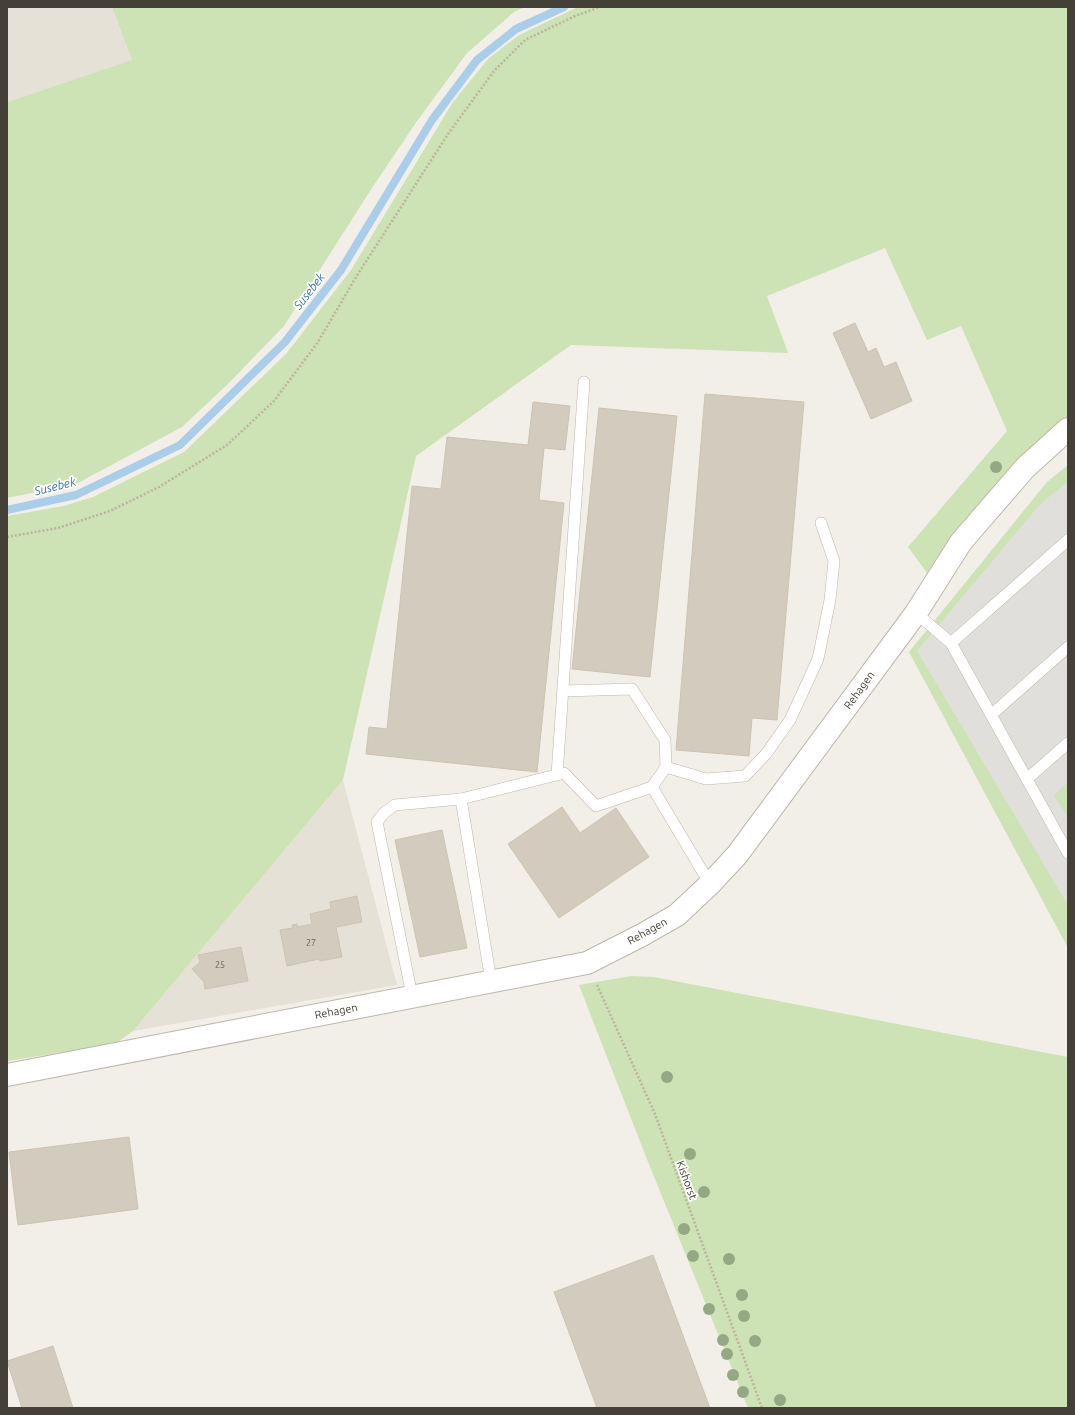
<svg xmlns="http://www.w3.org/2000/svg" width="1075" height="1415" font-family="Ubuntu,sans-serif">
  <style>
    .residential { fill: #e5e1d6 }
    .green { fill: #cde2b5 }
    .parking { fill: #e1dfdc }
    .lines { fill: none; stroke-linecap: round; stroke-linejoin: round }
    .stream { stroke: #aacee9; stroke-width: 8 }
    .building { fill: #d2cbbe; stroke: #cdc3b2 }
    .lane-casing { stroke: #bdb7ab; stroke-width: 12 }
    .street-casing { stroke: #bdb7ab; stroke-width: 24 }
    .path { stroke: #bdb39e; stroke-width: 2.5; stroke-dasharray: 2 2; stroke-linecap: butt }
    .lane { stroke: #fff; stroke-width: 11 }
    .street { stroke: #fff; stroke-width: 22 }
    .tree { fill: #94a983 }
    .labels { text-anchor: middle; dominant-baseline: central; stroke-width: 3.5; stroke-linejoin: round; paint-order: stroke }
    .number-label { font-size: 9px; fill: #686359 }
    .street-label { font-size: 11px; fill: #454037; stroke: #fff }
    .water-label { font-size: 12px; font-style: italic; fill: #3b76a6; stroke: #fff }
  </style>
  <rect width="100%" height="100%" fill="#f2efe8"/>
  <!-- residential -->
  <g class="residential">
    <path d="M7,7H112L132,60L7,102Z"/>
    <path d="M343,780L397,985L133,1031Z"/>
  </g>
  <!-- green -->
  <g class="green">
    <path d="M112,7H525L514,12L467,53L417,121L370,191L284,326L229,383L182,427L76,484L7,498V102L132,60Z"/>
    <path d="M578,7H1068V422L1000,481L927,573L908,547L1007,431L961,326L927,340L885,248L767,296L788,353L571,345L416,456L343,780L133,1031L115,1044L7,1061V516L64,506L93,497L184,452L286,354L351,270L453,102L488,59L519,35Z"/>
    <path d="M1068,465V948L909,652L1047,482Z"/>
    <path d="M631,976L654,977L1068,1057V1408H748L646,1157L579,985Z"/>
  </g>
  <!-- parking -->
  <path class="parking" d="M1068,482V782L1054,795L1068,818V905L917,651L1041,503Z"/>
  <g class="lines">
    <!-- stream -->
    <path class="stream" d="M7,510L76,495L180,445L285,342L341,270L432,120L477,60L516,29L564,7"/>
  </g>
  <!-- building -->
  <g class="building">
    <path d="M855,323L868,352L876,348L884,367L896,362L912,401L871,419L833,333Z"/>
    <path d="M705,394L804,402L777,720L752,718L749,756L676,750Z"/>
    <path d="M533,402L570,406L565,450L544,448L539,500L564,503L537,772L366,754L369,727L387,729L412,486L441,489L447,437L528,445Z"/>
    <path d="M599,408L677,416L650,677L572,669Z"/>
    <path d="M562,807L580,833L616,808L649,857L559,918L508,844Z"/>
    <path d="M442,830L467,948L420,957L395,840Z"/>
    <path d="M357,896L362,922L336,927L342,957L320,961L319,959L287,966L280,930L293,928L292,925L297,924V927L312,924L310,914L331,909L330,902Z"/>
    <path d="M241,947L248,981L205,989L204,982L192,969L200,962L198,955Z"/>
    <path d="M129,1137L138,1209L18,1225L9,1152Z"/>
    <path d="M653,1255L710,1408H597L554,1292Z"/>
    <path d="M53,1346L73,1408H22L7,1361Z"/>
  </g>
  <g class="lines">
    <defs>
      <g id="lane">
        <path d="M916,613L951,643L1068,853"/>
        <path d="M951,643L1068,540"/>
        <path d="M563,691L632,689L665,740L666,767L652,787"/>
        <path d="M991,715L1068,647"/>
        <path d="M666,767L706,779L745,776L766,754L790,720L818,659L830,600L834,561L821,523"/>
        <path d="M557,775L584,382"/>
        <path d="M1027,779L1068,743"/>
        <path d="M491,981L461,799L564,773L596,806L652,787L710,884"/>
        <path d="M412,996L377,822L384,813L395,805L461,799"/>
      </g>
      <path id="street" d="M7,1075L587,963L642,935L677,915L710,884L737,855L916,613L961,542L1025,468L1068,429"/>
    </defs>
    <!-- lane casing -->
    <use href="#lane" class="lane-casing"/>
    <!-- street casing -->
    <use href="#street" class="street-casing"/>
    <!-- path -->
    <g class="path">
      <path d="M7,537L58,528L110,511L159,487L227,445L274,401L318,342L356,277L448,134L494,71L525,40L575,16L600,7"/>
      <path d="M597,985L655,1114L762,1408"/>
    </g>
    <!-- lane -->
    <use href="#lane" class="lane"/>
    <!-- street -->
    <use href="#street" class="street"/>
  </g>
  <!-- trees -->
  <g class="tree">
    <circle cx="996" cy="467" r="6"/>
    <circle cx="667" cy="1077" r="6"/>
    <circle cx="690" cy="1154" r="6"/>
    <circle cx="704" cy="1192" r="6"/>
    <circle cx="684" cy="1229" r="6"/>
    <circle cx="693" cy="1256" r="6"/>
    <circle cx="729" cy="1259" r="6"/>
    <circle cx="742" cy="1295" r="6"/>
    <circle cx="709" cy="1309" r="6"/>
    <circle cx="744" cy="1316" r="6"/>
    <circle cx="723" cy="1340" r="6"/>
    <circle cx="755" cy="1341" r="6"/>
    <circle cx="727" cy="1354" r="6"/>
    <circle cx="733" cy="1375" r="6"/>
    <circle cx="743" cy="1392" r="6"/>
    <circle cx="780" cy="1400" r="6"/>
  </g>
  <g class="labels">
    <!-- number labels -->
    <g class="number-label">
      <text x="311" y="943">27</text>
      <text x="220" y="965">25</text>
    </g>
    <!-- street labels -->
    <g class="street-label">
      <text transform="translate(859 690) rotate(-54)">Rehagen</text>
      <text transform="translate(647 931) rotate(-29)">Rehagen</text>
      <text transform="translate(336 1011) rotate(-11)">Rehagen</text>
      <text transform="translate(687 1180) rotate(70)">Kishorst</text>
    </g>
    <!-- water labels -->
    <g class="water-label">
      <text transform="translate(309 291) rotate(-52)">Susebek</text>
      <text transform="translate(55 486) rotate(-14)">Susebek</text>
    </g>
  </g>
  <!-- border -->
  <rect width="1075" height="1415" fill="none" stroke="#454037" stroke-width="16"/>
</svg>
